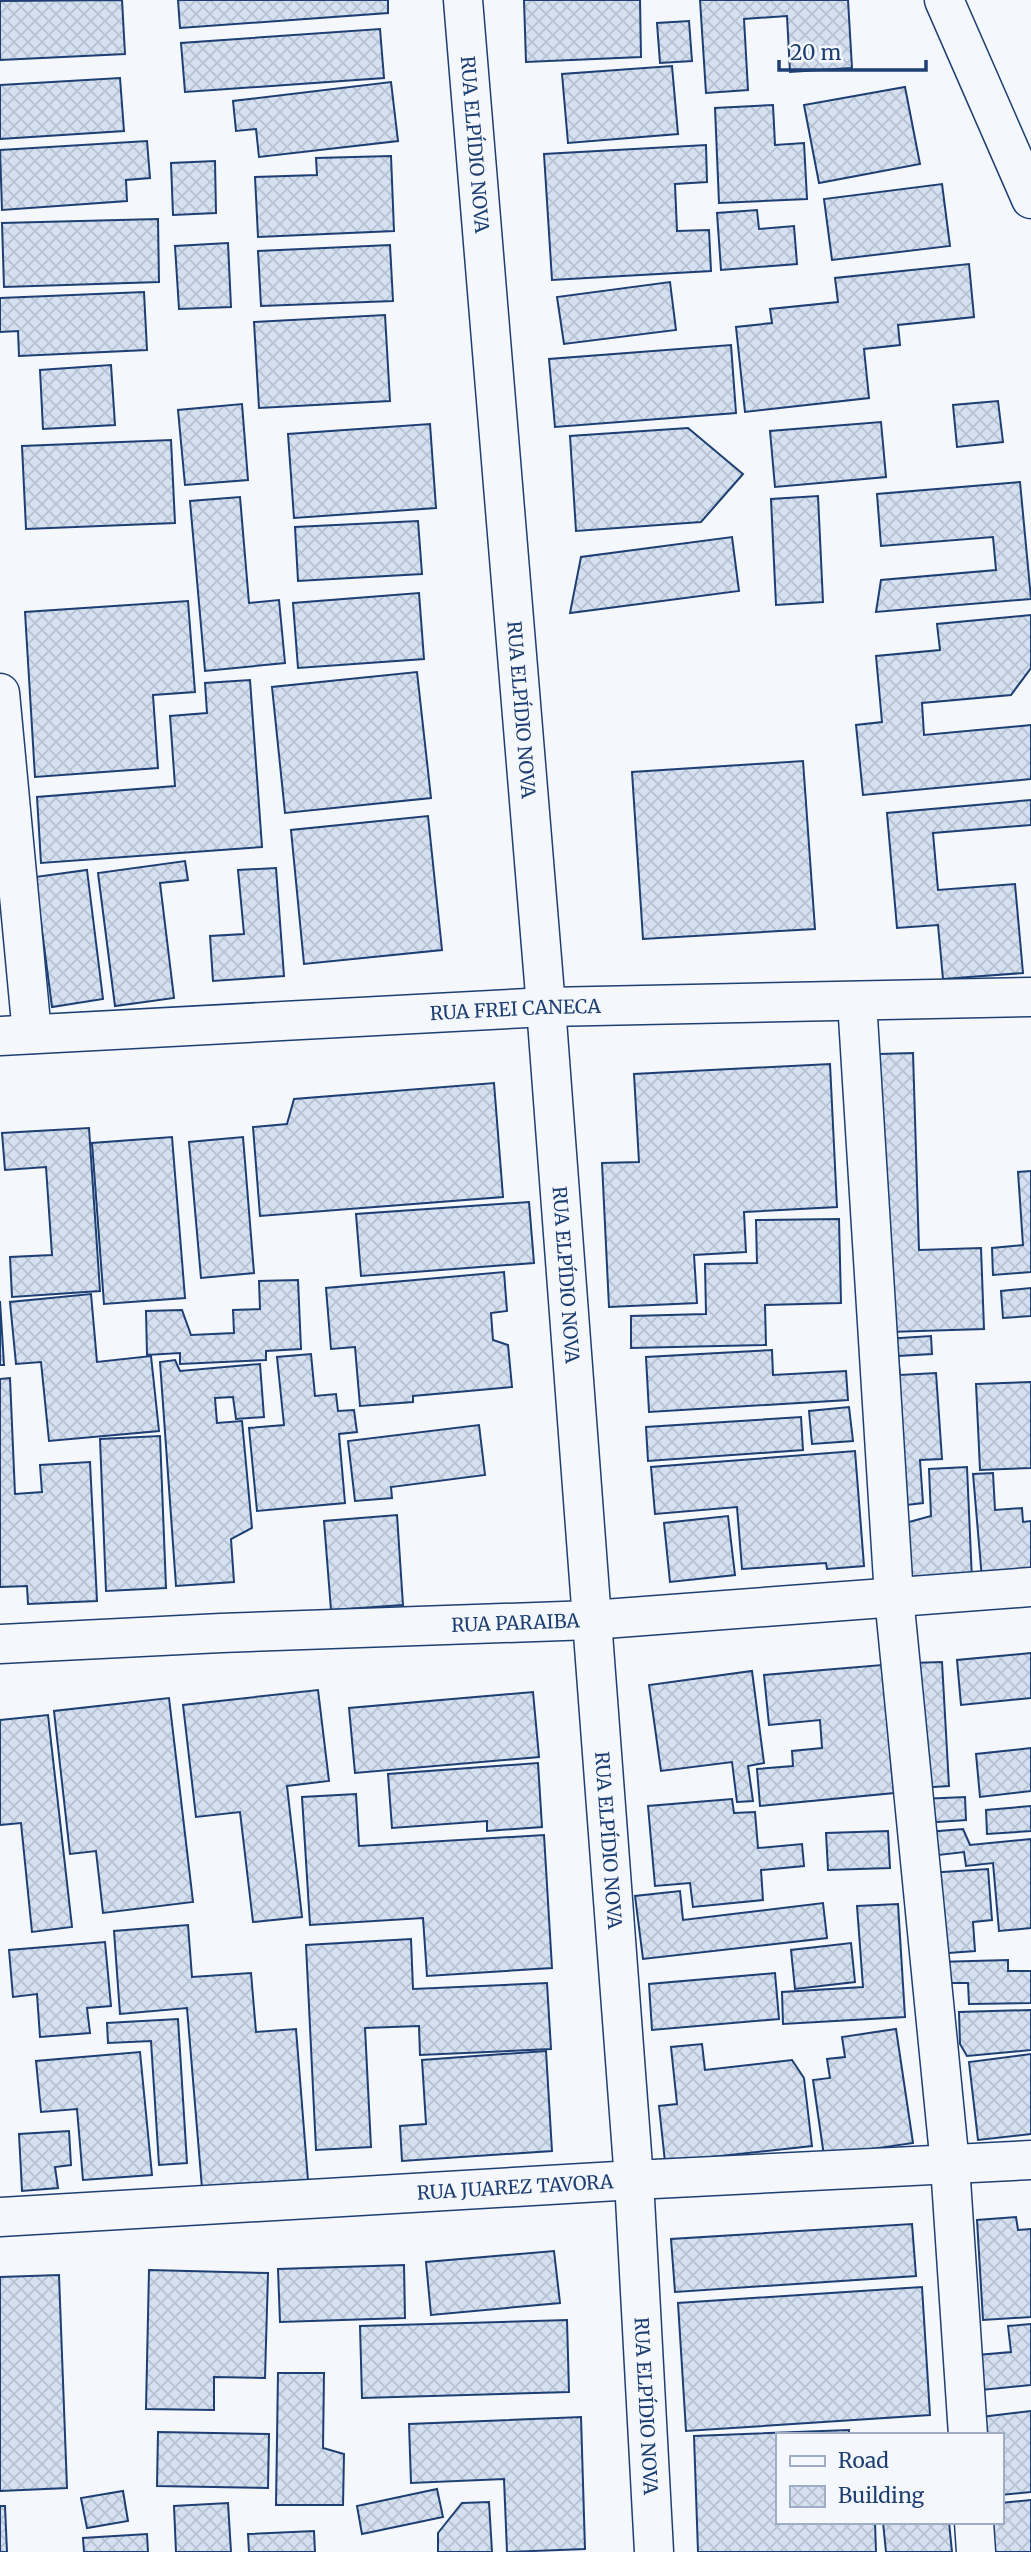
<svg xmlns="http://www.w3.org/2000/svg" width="1031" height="2552" font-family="Merriweather,serif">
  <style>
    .building { fill: url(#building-cross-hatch); stroke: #1d3f73; stroke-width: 2 }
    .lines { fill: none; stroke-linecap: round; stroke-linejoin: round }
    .minor-casing { stroke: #1d3f73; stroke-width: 41 }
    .minor { stroke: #f4f7fb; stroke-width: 38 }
    .labels { text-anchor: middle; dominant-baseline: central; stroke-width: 5; stroke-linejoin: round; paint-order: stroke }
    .street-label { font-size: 19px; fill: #1d3f73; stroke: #f4f7fb }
  </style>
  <defs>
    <pattern id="building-cross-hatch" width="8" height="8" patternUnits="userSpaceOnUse" patternTransform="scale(1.75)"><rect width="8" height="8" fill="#d5e0f0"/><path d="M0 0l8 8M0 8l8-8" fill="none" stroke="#b6c1d1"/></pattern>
  </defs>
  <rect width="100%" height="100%" fill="#f4f7fb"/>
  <!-- building -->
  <g class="building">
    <path d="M122,0L125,54L0,60V1Z"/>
    <path d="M178,0H388V13L180,28Z"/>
    <path d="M524,0H640L641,57L526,62Z"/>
    <path d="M700,0H848L852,68L790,72L787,16L744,19L748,90L706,93Z"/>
    <path d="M689,21L692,61L660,63L657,23Z"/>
    <path d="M380,29L384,78L185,92L181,43Z"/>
    <path d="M672,66L678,134L568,143L562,74Z"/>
    <path d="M120,78L124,131L0,139V85Z"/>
    <path d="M391,82L398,141L259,157L256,129L236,131L233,101Z"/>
    <path d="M905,87L920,164L819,183L804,105Z"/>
    <path d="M773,105L775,145L804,143L807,199L719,203L715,108Z"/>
    <path d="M147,141L150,178L126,180L127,201L2,210L0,150Z"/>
    <path d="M706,145L707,182L675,184L677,231L709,230L711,271L552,280L544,154Z"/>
    <path d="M391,156L394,231L258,237L255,177L317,175L316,158Z"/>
    <path d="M215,161L216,213L173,215L171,163Z"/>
    <path d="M942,184L950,246L832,260L824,199Z"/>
    <path d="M757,210L759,229L794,226L797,264L721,270L717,213Z"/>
    <path d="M158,219L159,282L4,287L2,223Z"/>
    <path d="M228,243L231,307L179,309L175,246Z"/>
    <path d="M390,245L393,301L261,306L258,251Z"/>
    <path d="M969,264L974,317L898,325L900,345L864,349L869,398L745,412L736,327L772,323L770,309L838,302L835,278Z"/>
    <path d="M670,282L676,330L564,344L557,297Z"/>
    <path d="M144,292L147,350L19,356L18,331L0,332V298Z"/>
    <path d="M385,315L390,401L259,408L254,322Z"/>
    <path d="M731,345L736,413L555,427L549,359Z"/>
    <path d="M111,365L115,425L43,429L40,370Z"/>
    <path d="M998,401L1003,442L957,447L953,405Z"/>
    <path d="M242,404L248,480L185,485L178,410Z"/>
    <path d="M881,422L886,477L775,487L770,431Z"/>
    <path d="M430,424L436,508L294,518L288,434Z"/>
    <path d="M688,428L743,474L701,522L576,531L570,436Z"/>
    <path d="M171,440L175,523L26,529L22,446Z"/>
    <path d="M1020,482L1031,599L876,612L881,580L996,570L993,537L881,546L877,494Z"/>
    <path d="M818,496L823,602L776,605L771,499Z"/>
    <path d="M240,497L249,603L279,600L285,663L205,671L190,501Z"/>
    <path d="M418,521L422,574L298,581L295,527Z"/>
    <path d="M732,537L739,591L570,613L581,557Z"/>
    <path d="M419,593L424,659L298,668L293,603Z"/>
    <path d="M188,601L195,692L153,695L158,768L35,777L25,612Z"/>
    <path d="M1031,615V668L1011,695L922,703L924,735L1031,725V779L863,795L856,725L882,722L876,656L940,650L937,624Z"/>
    <path d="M417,672L431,798L285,813L272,687Z"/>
    <path d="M250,680L262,847L41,863L37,797L175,786L170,716L207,713L205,683Z"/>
    <path d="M803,761L815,929L643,939L632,772Z"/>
    <path d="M1031,800V825L933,833L938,890L1015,884L1023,973L943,979L938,925L897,928L887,813Z"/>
    <path d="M428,816L442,950L304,964L291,830Z"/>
    <path d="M185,861L188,880L160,883L174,998L115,1006L98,873Z"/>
    <path d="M276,868L284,976L213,981L210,936L244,934L238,870Z"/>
    <path d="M87,870L103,999L52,1007L35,877Z"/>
    <path d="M913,1053L919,1250L981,1248L984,1329L888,1332L879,1054Z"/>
    <path d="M830,1064L837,1207L744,1212L746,1252L694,1255L697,1303L609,1307L602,1163L639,1162L634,1074Z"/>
    <path d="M494,1083L503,1197L260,1216L253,1127L287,1124L294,1099Z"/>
    <path d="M89,1128L100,1291L12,1297L10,1257L52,1255L46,1167L5,1170L2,1133Z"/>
    <path d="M172,1137L185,1298L104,1304L92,1143Z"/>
    <path d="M243,1137L254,1273L201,1278L189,1142Z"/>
    <path d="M1031,1171V1272L993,1275L992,1248L1023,1245L1018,1172Z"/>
    <path d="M529,1202L534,1263L361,1276L356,1214Z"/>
    <path d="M839,1219L841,1303L765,1305L766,1345L631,1348V1316L706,1314L705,1264L757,1263L756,1220Z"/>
    <path d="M504,1272L507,1311L491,1313L493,1340L508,1345L512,1387L413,1396V1402L360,1406L355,1347L331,1349L326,1288Z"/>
    <path d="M298,1280L301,1349L266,1351V1360L180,1364V1353L147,1355L146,1311L182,1310L191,1335L234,1333L233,1310L260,1309L259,1281Z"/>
    <path d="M1031,1288V1316L1003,1318L1001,1291Z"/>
    <path d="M91,1294L97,1362L151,1356L159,1431L49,1441L41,1362L16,1364L10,1302Z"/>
    <path d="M0,1301L4,1365H0Z"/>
    <path d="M931,1336L932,1354L898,1356L900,1375L936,1373L942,1459L920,1460L923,1503L898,1506L885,1339Z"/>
    <path d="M772,1350L773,1375L846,1371L848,1400L649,1412L646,1357Z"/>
    <path d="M311,1354L315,1396L336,1394L338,1411L354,1410L357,1432L339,1434L345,1503L257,1511L249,1428L284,1425L277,1357Z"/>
    <path d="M175,1360L180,1371L260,1364L264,1417L236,1419L233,1397L215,1398L217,1423L242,1421L252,1528L231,1539L234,1582L176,1586L160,1362Z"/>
    <path d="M10,1378L15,1494L42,1492L40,1465L90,1462L97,1601L28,1604L27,1586L0,1587V1379Z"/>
    <path d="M1031,1382V1468L980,1470L976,1384Z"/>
    <path d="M849,1407L853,1441L812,1444L809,1411Z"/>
    <path d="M801,1417L803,1450L648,1461L646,1427Z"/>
    <path d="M479,1425L485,1475L391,1487L392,1498L355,1501L348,1441Z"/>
    <path d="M160,1436L166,1588L106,1591L100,1439Z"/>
    <path d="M855,1451L864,1566L827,1569L826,1563L742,1569L737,1507L655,1514L651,1467Z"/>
    <path d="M967,1467L972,1580L901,1583L898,1525L931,1516L929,1469Z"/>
    <path d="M993,1473L995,1510L1022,1508L1023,1522L1031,1521V1576L982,1579L973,1474Z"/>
    <path d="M397,1515L403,1605L331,1610L324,1521Z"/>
    <path d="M728,1516L735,1575L670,1582L664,1523Z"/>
    <path d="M1031,1653V1698L961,1705L957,1660Z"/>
    <path d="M942,1662L949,1786L917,1788L910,1663Z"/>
    <path d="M882,1665L894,1793L760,1806L757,1769L793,1766L792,1751L822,1748L820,1720L769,1725L764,1675Z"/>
    <path d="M752,1671L764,1763L748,1766L753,1801L737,1802L732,1762L661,1771L649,1685Z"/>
    <path d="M318,1690L329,1781L287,1786L302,1917L253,1922L240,1812L196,1817L183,1705Z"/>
    <path d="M533,1692L539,1757L355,1773L349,1708Z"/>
    <path d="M169,1698L193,1902L103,1913L96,1851L70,1854L54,1711Z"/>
    <path d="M48,1715L72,1927L32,1932L21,1823L0,1825V1720Z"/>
    <path d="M1031,1748V1791L980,1797L976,1754Z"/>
    <path d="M538,1763L542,1827L487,1831V1821L392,1828L388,1774Z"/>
    <path d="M356,1794L359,1846L544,1835L552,1968L427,1976L423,1918L310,1925L302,1797Z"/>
    <path d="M965,1797L966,1820L923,1823L921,1799Z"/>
    <path d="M732,1799L734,1813L755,1812L758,1848L802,1844L804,1866L761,1870L763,1900L693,1907L690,1883L655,1886L648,1806Z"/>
    <path d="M1031,1806V1831L987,1834L986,1810Z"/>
    <path d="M963,1829L970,1845L1031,1839V1928L999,1931L993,1863L966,1866L964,1852L930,1856L927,1832Z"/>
    <path d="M888,1831L890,1868L828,1870L826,1833Z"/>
    <path d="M988,1869L992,1920L973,1922L975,1951L935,1954L928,1873Z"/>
    <path d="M680,1891L683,1920L823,1903L827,1938L643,1959L635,1896Z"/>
    <path d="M898,1904L905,2017L783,2024L782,1992L863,1987L857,1906Z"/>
    <path d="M188,1925L192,1977L251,1973L256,2032L296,2029L309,2193L203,2200L187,2008L120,2014L114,1931Z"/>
    <path d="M411,1939L413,1989L547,1983L551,2049L420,2055L419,2026L365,2028L371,2147L316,2150L306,1945Z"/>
    <path d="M105,1942L111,2006L87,2008L90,2033L40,2037L37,1994L13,1997L9,1950Z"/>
    <path d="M851,1943L855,1982L795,1989L791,1950Z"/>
    <path d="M1008,1960V1971H1031V2003L969,2004L968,1983H938L937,1962Z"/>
    <path d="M775,1973L779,2019L652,2030L649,1984Z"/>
    <path d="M1031,2010V2050L967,2056L960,2044L959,2012Z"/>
    <path d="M178,2019L187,2163L159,2165L151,2041L108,2043L107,2023Z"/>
    <path d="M896,2029L913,2143L824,2156L813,2080L830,2078L827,2059L845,2057L842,2037Z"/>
    <path d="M702,2044L705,2070L792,2060L804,2078L812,2146L665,2162L659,2106L677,2104L671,2047Z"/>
    <path d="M546,2051L552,2151L402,2161L400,2126L426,2124L422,2060Z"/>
    <path d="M140,2052L152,2175L83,2180L77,2109L41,2112L36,2061Z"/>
    <path d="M1031,2054V2134L978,2140L969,2062Z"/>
    <path d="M69,2131L71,2165L55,2167L58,2188L22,2191L19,2134Z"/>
    <path d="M1016,2217L1018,2230L1031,2229V2317L983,2320L977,2220Z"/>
    <path d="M912,2224L916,2276L675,2292L671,2239Z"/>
    <path d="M554,2251L560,2303L431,2315L426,2262Z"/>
    <path d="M404,2265L405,2318L280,2322L278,2269Z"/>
    <path d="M149,2270L268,2273L265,2378L214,2377V2410L146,2409Z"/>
    <path d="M59,2275L67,2488L0,2491V2277Z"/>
    <path d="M922,2287L930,2415L686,2431L678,2303Z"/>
    <path d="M567,2320L569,2392L362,2398L360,2326Z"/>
    <path d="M1031,2324V2385L981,2390L978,2355L1011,2352L1008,2326Z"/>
    <path d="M278,2373H324L323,2448L344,2454L343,2505H276Z"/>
    <path d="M1031,2411V2492L1001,2495V2435H974L973,2418Z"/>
    <path d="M581,2417L585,2549L507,2552L504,2479L411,2483L409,2424Z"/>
    <path d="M849,2430V2435H777V2522H875L876,2552H698L694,2436Z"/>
    <path d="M158,2432L269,2434L268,2488L157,2486Z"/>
    <path d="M437,2489L443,2517L362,2534L357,2506Z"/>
    <path d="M123,2491L128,2521L87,2528L81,2498Z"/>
    <path d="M1031,2500V2552H992L990,2522H1001V2503Z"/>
    <path d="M489,2502L492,2552H438V2533L462,2503Z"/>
    <path d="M228,2503L231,2552H176L174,2506Z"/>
    <path d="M0,2506H5L7,2552H0Z"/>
    <path d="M883,2522H949L952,2552H886Z"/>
    <path d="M314,2531L315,2552H249L248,2534Z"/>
    <path d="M147,2534L148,2552H84L83,2538Z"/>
  </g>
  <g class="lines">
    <defs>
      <g id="minor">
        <path id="s1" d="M463,0L546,1007L634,2180L654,2552"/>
        <path d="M944,0L1031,199"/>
        <path d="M0,693L32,1034"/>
        <path d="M857,1001L894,1597L950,2165L968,2435"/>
        <path id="s2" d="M0,1036L546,1007L1031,997"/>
        <path id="s3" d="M0,1644L221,1633L591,1620L1031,1587"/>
        <path id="s4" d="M0,2217L634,2180L1031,2160"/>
        <path d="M974,2522L976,2552"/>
      </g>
    </defs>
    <!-- minor casing -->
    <use href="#minor" class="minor-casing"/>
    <!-- minor -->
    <use href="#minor" class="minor"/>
  </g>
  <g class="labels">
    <!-- street labels -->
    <g class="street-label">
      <text stroke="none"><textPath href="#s1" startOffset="145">RUA ELPÍDIO NOVA</textPath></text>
      <text stroke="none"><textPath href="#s1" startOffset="712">RUA ELPÍDIO NOVA</textPath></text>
      <text stroke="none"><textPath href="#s2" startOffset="516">RUA FREI CANECA</textPath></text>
      <text stroke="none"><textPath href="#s1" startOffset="1279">RUA ELPÍDIO NOVA</textPath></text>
      <text stroke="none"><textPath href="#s3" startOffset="516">RUA PARAIBA</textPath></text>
      <text stroke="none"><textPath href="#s1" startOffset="1846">RUA ELPÍDIO NOVA</textPath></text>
      <text stroke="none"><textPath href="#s4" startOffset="516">RUA JUAREZ TAVORA</textPath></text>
      <text stroke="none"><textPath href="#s1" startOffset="2413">RUA ELPÍDIO NOVA</textPath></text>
    </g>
  </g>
  <!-- legend -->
  <rect x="776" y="2433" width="228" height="91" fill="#f4f7fb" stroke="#9eadc5" stroke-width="2"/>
  <rect x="790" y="2456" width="35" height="10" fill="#f4f7fb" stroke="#9eadc5" stroke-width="2"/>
  <text x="838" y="2468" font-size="21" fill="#1d3f73">Road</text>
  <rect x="790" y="2486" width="35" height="21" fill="url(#building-cross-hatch)" stroke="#9eadc5" stroke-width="2"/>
  <text x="838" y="2503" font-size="21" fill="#1d3f73">Building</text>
  <!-- scale -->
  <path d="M779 60v10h147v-10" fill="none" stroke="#1d3f73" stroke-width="3.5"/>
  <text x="790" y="60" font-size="21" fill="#1d3f73" stroke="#f4f7fb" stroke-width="5" paint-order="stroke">20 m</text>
</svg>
